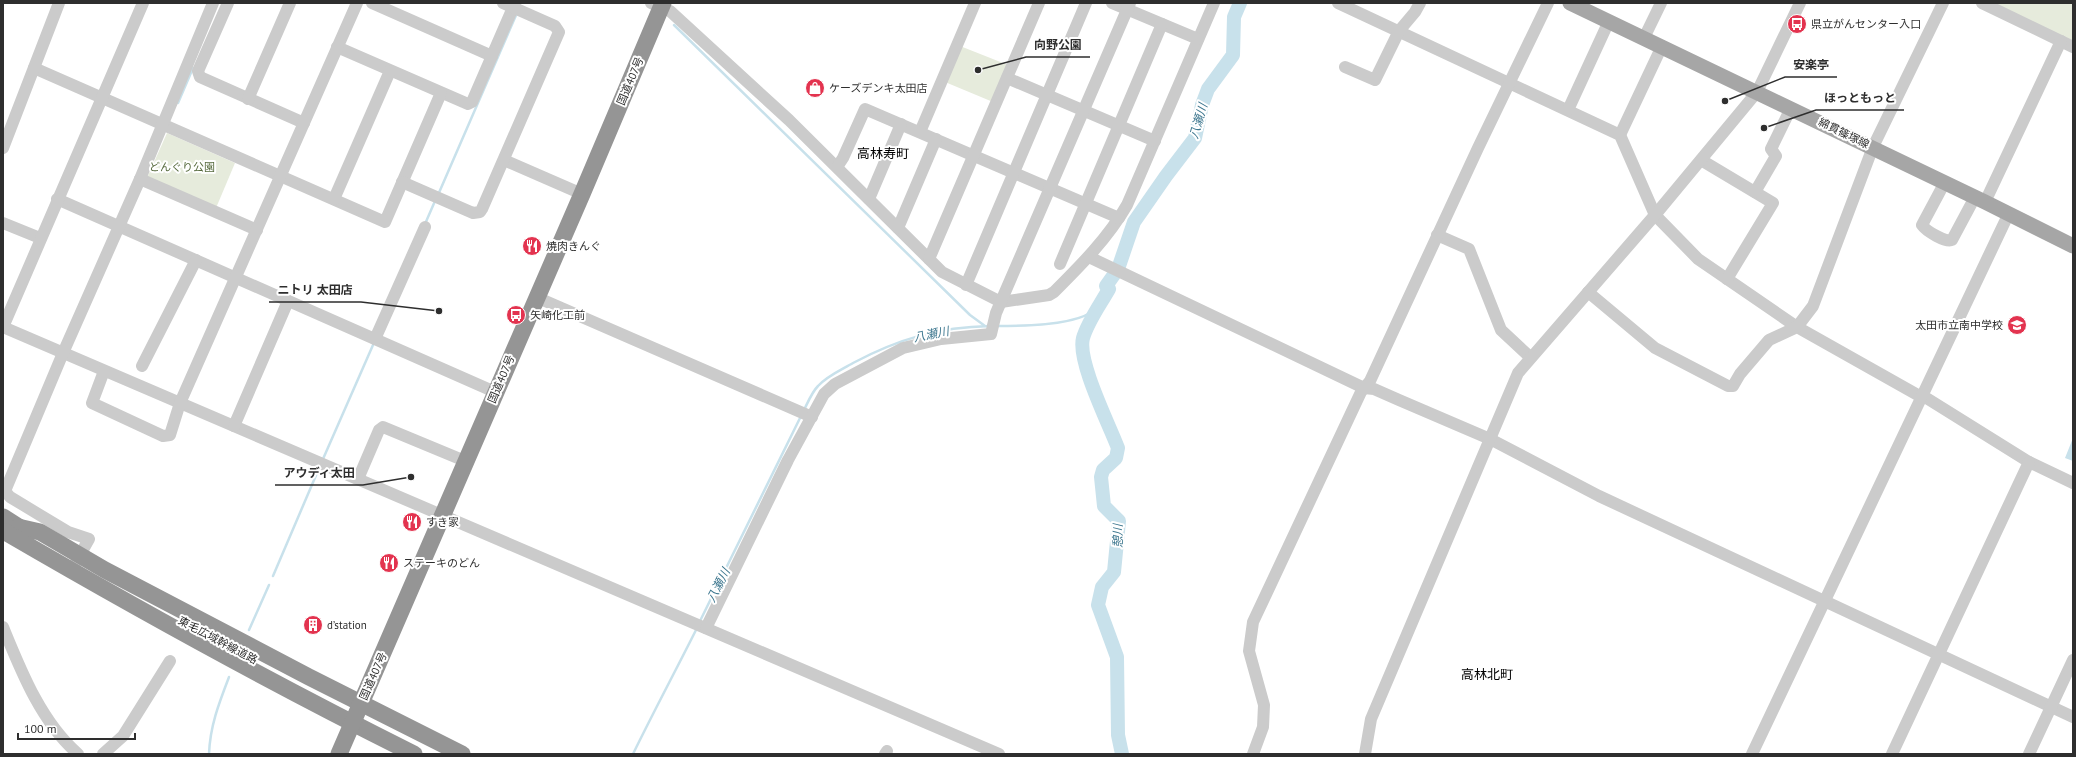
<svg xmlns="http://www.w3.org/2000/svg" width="2076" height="757" font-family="'PT Sans','Noto Sans JP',sans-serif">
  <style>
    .green { fill: #e6ebdc }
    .water { fill: #c8e1eb }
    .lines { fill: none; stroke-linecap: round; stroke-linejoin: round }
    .stream { stroke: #c8e1eb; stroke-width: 2.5 }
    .river { stroke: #c8e1eb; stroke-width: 14 }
    .minor { stroke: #cbcbcb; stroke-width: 12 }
    .major { stroke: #a6a6a6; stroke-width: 15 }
    .highway { stroke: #959595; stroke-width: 17 }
    .labels { text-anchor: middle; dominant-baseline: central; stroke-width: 4; stroke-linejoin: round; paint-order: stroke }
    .poi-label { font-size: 11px; fill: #2e2e2e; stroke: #fff; text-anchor: start }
    .street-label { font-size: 11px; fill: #2e2e2e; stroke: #fff }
    .park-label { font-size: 11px; fill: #55693c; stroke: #fff }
    .water-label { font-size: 12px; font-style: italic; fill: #3d778f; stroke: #fff }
    .quarter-label { font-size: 13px; fill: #000; stroke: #fff }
    .leader { fill: none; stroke: #2e2e2e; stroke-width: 1.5 }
    .callout-dot { fill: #2e2e2e; stroke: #fff; stroke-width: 1.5 }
    .callout-label { font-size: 12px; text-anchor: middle; font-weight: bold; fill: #2e2e2e; stroke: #fff; stroke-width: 4; stroke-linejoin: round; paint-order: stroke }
  </style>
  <rect width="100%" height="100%" fill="#fff"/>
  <!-- green -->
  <g class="green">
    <path d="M1986,3H2073V44Z"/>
    <path d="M960,46L1008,65L993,102L945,82Z"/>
    <path d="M167,133L235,163L216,208L147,178Z"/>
  </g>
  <!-- water -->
  <path class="water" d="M2073,438V461L2065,458Z"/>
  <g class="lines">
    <!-- stream -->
    <g class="stream">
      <path d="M674,25L970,315L985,326"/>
      <path d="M178,103L193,68"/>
      <path d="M438,195L517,13"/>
      <path d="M425,224L435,201"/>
      <path d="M997,326C1020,326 1079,326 1095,309C1100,303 1103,293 1106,286"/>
      <path d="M804,410C808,402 812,392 818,386C827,376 841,370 853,363C898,339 939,327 990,326"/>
      <path d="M323,459L373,345"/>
      <path d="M273,576L320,466"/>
      <path d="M700,621L801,416"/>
      <path d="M249,630L269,585"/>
      <path d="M209,754C210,726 219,703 229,677"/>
      <path d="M633,754C654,711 676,670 697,628"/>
    </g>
    <!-- river -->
    <path class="river" d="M1122,754L1118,735L1117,657L1098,605L1102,587L1114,572L1119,521L1104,506L1101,477L1103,470L1116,458L1118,448C1109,424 1077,361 1083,338C1088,321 1100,305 1109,289L1106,286L1118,269L1134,222L1166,176L1195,138L1202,105L1208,89L1233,55L1234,17L1240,3"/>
    <!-- minor -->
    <g class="minor">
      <path d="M228,3L198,71L200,77L304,123"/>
      <path d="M372,3L492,56"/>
      <path d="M651,3L670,11L789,120L942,272L1001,302L1049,295L1054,292C1081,265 1108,238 1127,205L1214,3"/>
      <path d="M1112,3L1198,39"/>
      <path d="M1338,3L1620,135L1655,215L1698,259L1797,327L1916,394L1928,399L2029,462L2073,483"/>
      <path d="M1982,3L2073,47"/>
      <path d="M1644,38L1661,3"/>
      <path d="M337,47L468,104L472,102L515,3"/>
      <path d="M1345,67L1375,80L1399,31L1415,12L1420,3"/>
      <path d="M34,68L385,222L441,93"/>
      <path d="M1007,78L1155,141"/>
      <path d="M248,99L290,3"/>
      <path d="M1568,110L1609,21"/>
      <path d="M920,132L975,3"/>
      <path d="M1620,135L1662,46"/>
      <path d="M3,148L59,3"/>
      <path d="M504,160L582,194"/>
      <path d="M1701,160L1773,203L1727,279"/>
      <path d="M837,167L843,158L865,109L1119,218"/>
      <path d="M140,179L257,230"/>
      <path d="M402,182L473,213L480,212L482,209L559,32L555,26L503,3"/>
      <path d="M1945,182L1922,225C1926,231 1946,243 1952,240L1975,197"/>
      <path d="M1755,192L1776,156L1771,149L1791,108"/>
      <path d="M57,199L495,392"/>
      <path d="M334,199L390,71"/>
      <path d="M869,199L901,124"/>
      <path d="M1985,202L2061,41"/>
      <path d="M3,223L40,238"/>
      <path d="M898,228L936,139"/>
      <path d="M1437,235L1469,249L1501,330L1530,357"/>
      <path d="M1089,257L1364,388L1374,389L1399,400L1490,439L1599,496L2073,717"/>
      <path d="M929,259L1039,3"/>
      <path d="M1060,264L1162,24"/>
      <path d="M966,285L1086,3"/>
      <path d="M1588,292L1655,348L1728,386H1733L1740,374L1769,340L1797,327L1813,306L1873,147L1943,3"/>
      <path d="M536,297L812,417"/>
      <path d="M3,327L999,754"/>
      <path d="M3,327L143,3"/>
      <path d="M375,339L425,227"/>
      <path d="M142,366L196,260"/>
      <path d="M104,371L92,403L163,436L170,435L180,403L357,3"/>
      <path d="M234,426L288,301"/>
      <path d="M358,479L379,430L383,427L465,461"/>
      <path d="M76,562L89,539L68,532L10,497L5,491L63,353L140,179L213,3"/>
      <path d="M3,627C21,671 41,722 78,754"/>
      <path d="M706,628L788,460L824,394L835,384L903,348L941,339L991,334L996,313L1130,3"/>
      <path d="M103,754L123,736L170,661"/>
      <path d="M885,754L887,751"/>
      <path d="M1253,754L1263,727L1264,705L1249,651L1253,622L1361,392L1370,381L1478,148L1548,3"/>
      <path d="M1365,754L1371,719L1518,373L1655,215L1757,92L1800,3"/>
      <path d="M1752,754L2009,213"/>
      <path d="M1892,754L2029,462"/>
      <path d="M2029,754L2073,660"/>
    </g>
    <!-- major -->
    <path class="major" d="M1570,3L1985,202L2073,246"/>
    <!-- highway -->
    <g class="highway">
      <path d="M3,517L28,533"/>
      <path d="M18,527L40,532L105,570L309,677L462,754"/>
      <path d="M5,532C139,610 275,685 414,754"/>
      <path d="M339,754L582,194L663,3"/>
    </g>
  </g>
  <!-- icons -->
  <defs>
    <symbol id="bus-disc" viewBox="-11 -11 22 22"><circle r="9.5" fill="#e3334f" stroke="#fff"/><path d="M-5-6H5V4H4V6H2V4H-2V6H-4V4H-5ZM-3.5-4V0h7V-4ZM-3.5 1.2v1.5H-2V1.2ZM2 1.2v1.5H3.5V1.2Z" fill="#fff"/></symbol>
    <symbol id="shop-disc" viewBox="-11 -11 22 22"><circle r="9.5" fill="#e3334f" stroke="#fff"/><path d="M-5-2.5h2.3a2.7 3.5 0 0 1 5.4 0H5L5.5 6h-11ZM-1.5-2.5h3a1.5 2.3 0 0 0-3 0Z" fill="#fff"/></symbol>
    <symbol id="restaurant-disc" viewBox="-11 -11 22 22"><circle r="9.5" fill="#e3334f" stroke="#fff"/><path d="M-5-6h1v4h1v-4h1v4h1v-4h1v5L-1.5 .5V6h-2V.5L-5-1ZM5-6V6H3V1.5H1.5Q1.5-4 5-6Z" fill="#fff"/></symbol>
    <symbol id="school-disc" viewBox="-11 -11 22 22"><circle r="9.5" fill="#e3334f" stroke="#fff"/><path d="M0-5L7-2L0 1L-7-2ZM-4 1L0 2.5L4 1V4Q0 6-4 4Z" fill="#fff"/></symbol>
    <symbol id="building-disc" viewBox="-11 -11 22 22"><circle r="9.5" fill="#e3334f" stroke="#fff"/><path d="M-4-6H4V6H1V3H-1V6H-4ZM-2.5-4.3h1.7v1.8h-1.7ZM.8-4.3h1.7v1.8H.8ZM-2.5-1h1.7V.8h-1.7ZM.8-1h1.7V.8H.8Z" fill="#fff"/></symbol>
  </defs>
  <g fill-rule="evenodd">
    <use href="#bus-disc" x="1786" y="13" width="22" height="22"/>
    <use href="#shop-disc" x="804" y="77" width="22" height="22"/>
    <use href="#restaurant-disc" x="521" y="235" width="22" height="22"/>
    <use href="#bus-disc" x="505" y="304" width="22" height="22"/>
    <use href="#school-disc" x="2006" y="314" width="22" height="22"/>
    <use href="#restaurant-disc" x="401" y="511" width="22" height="22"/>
    <use href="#restaurant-disc" x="378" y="552" width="22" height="22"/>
    <use href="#building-disc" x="302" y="614" width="22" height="22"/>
  </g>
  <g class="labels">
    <!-- poi labels -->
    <g class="poi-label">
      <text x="1811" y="24">県立がんセンター入口</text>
      <text x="829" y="88">ケーズデンキ太田店</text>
      <text x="546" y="246">焼肉きんぐ</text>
      <text x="530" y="315">矢崎化工前</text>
      <text x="2003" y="325" text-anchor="end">太田市立南中学校</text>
      <text x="426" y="522">すき家</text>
      <text x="403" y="563">ステーキのどん</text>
      <text x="327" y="625">d’station</text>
    </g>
    <!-- street labels -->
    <g class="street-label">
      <text transform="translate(630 81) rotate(-67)">国道407号</text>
      <text transform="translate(1844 133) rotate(26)">綿貫篠塚線</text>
      <text transform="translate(501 379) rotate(-67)">国道407号</text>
      <text transform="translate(218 640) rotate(28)">東毛広域幹線道路</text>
      <text transform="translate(373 676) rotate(-66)">国道407号</text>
    </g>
    <!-- park labels -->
    <g class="park-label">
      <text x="182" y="167">どんぐり公園</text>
    </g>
    <!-- water labels -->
    <g class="water-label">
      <text transform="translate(1198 121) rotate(-74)">八瀬川</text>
      <text transform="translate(931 334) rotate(-11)">八瀬川</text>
      <text transform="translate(1117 536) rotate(-90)">憩川</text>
      <text transform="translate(718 585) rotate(-63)">八瀬川</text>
    </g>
    <!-- quarter labels -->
    <g class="quarter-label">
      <text x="883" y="153">高林寿町</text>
      <text x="1487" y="674">高林北町</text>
    </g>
  </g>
  <!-- callouts -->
  <path class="leader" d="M978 70L1026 57H1090M1725 101L1785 77H1837M1764 128L1816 110H1904M439 311L361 302H269M411 477L363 485H275"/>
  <g class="callout-dot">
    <circle cx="978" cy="70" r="4"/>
    <circle cx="1725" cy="101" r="4"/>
    <circle cx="1764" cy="128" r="4"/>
    <circle cx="439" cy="311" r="4"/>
    <circle cx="411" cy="477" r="4"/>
  </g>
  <g class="callout-label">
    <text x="1058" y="49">向野公園</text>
    <text x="1811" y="69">安楽亭</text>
    <text x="1860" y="102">ほっともっと</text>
    <text x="315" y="294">ニトリ 太田店</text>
    <text x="319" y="477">アウディ太田</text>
  </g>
  <!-- border -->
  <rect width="2076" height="757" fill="none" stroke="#2e2e2e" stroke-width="8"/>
  <!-- scale -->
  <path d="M18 733v6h117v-6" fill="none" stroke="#2e2e2e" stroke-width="2"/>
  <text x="24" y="733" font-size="12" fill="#2e2e2e" stroke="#ffffff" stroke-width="3" paint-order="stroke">100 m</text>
</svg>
